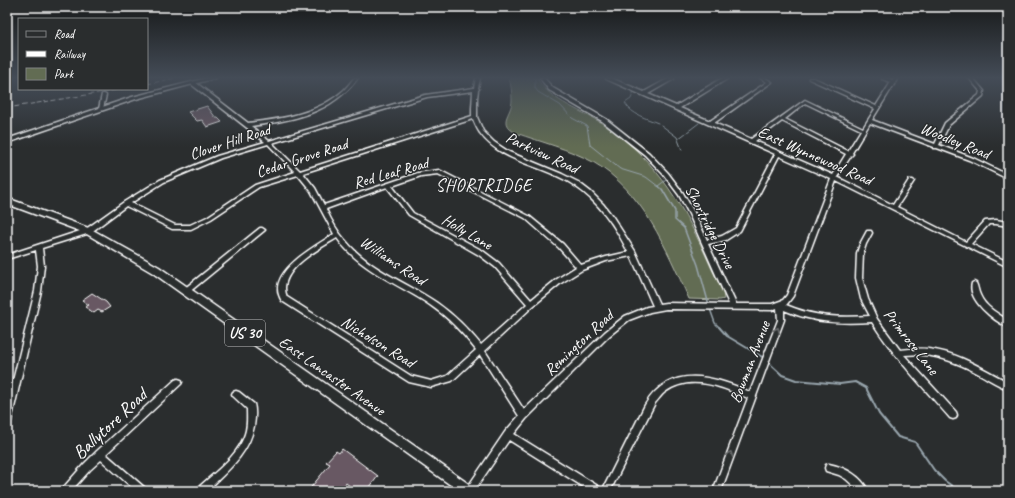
<svg xmlns="http://www.w3.org/2000/svg" width="1015" height="498" font-family="Caveat,sans-serif">
  <style>
    .green { fill: #626c53; stroke: #b0b6a9 }
    .lines { fill: none; stroke-linecap: round; stroke-linejoin: round }
    .stream-far2 { stroke: #98a5ad; stroke-width: 1 }
    .stream-far1 { stroke: #98a5ad; stroke-width: 1.5 }
    .stream { stroke: #98a5ad; stroke-width: 2 }
    .building { fill: #685964; stroke: #fff }
    .minor-tunnel { stroke: #3f4243; stroke-width: 5; stroke-dasharray: 5 2.5; stroke-linecap: butt }
    .minor-casing { stroke: #fff; stroke-width: 3 }
    .major-casing { stroke: #fff; stroke-width: 3 }
    .highway-casing { stroke: #fff; stroke-width: 3 }
    .minor { fill: #2a2d2e; fill-rule: evenodd }
    .major { fill: #2a2d2e; fill-rule: evenodd }
    .highway { fill: #2a2d2e; fill-rule: evenodd }
    .rail { stroke: #fff; stroke-width: 1; stroke-dasharray: 5 2.5; stroke-linecap: butt }
    .oneway { stroke: #6a6c6d }
    .labels { text-anchor: middle; dominant-baseline: central; stroke-width: 3; stroke-linejoin: round; paint-order: stroke }
    .shield { fill: #2a2d2e; stroke: #bfc0c0; stroke-width: 1 }
    .shield-label { font-size: 15px; font-weight: bold; fill: #fff }
    .street-label { font-size: 16px; fill: #fff; stroke: #2a2d2e }
    .neighbourhood-label { font-size: 17px; letter-spacing: 1px; fill: #fff; stroke: #2a2d2e }
    .near-street-label { font-size: 19px; fill: #fff; stroke: #2a2d2e }
  </style>
  <rect width="100%" height="100%" fill="#2a2d2e"/>
  <filter id="ink" filterUnits="userSpaceOnUse"><feTurbulence type="fractalNoise" baseFrequency=".025" numOctaves="2"/><feDisplacementMap in="SourceGraphic" scale="8" xChannelSelector="R" yChannelSelector="G"/><feConvolveMatrix kernelMatrix="1 2 1 2 8 2 1 2 1" color-interpolation-filters="sRGB"/></filter>
  <g filter="url(#ink)">
    <!-- green -->
    <path class="green" d="M509,78H537C550,102 585,111 606,126C659,162 685,209 710,265C714,275 723,288 724,299L720,300L689,299C666,248 643,191 593,162C569,149 541,142 516,133C496,122 512,115 512,100C512,93 511,84 509,78Z"/>
    <g class="lines">
      <!-- stream-far2 -->
      <g class="stream-far2">
        <path d="M535,78V88L538,92L560,105L572,118L587,126L590,145L620,169L646,177L663,190"/>
        <path d="M634,91L631,99L625,103C632,115 646,118 658,123"/>
        <path d="M661,125L677,137L682,150"/>
        <path d="M678,139L699,123"/>
        <path d="M658,186L666,180"/>
      </g>
      <!-- stream-far1 -->
      <g class="stream-far1">
        <path d="M662,189L675,211V220L684,228L698,265L709,305"/>
        <path d="M710,309L715,323L720,328"/>
      </g>
      <!-- stream -->
      <g class="stream">
        <path d="M719,327L727,336L764,358"/>
        <path d="M768,362L782,375L796,380L840,384L855,382L866,388L879,414L898,437L915,442L934,470L945,481L959,491"/>
      </g>
    </g>
    <!-- building -->
    <g class="building">
      <path d="M207,106L216,118H218L222,122L207,127L202,120L197,121L188,112Z"/>
      <path d="M92,293L106,302L110,307L102,312L98,310L94,313L85,307L89,305L82,300Z"/>
      <path d="M342,449L378,476L367,491H356L346,483L340,491H308L330,464L326,462L336,451L339,453Z"/>
    </g>
    <g class="lines">
      <!-- minor-tunnel -->
      <path class="minor-tunnel" d="M104,95L105,89"/>
      <defs>
        <g id="minor">
          <rect x="7" y="78" width="5" height="1"/>
          <path d="M354,78H358C330,114 294,120 251,126L269,141L425,95L474,88L476,78H480L478,88L479,89L478,90L477,98V117L483,131L494,142L509,152L562,174L578,182L591,192L603,204L613,217L635,251L659,304L666,303L729,304L689,214L679,195L664,175L645,155L602,121L549,90L540,78H544L553,88L606,119L649,153L668,173L683,193L695,214L707,240L722,236L736,228L775,154L606,79V78H611L644,92L669,78H674V79L648,94L676,106L722,78H727V79L680,108L710,121L767,82L760,78H765L772,82L714,123L751,139L805,100L863,128L875,109L809,79V78H814L876,106L891,82L882,79V78H887L893,80L894,78H898L872,120L935,144L945,123L979,95L980,91L969,78H973L984,91L983,96L949,125L939,145L973,158L1008,175V179L969,160L937,148H934V147L870,123L852,153L853,154L851,156L837,177L893,205L909,180H913L914,181L897,207L966,242L985,221L996,220L1008,222V226L996,224H989L971,244L1008,262V267L836,181L793,296L787,304L786,305C814,317 839,318 870,316L861,299L856,278L857,253L860,244L867,231H871L872,233L866,244L863,253L862,278L868,299L877,319L900,350C909,349 918,348 928,349C957,352 983,369 1008,382V389C999,386 990,380 981,375C957,362 932,352 904,355L956,412L957,415L956,418L953,419L950,418C923,387 894,357 872,322C840,324 814,323 784,310V320L721,491H713L748,398C723,387 690,373 665,392C661,395 658,400 655,403L610,491H590L509,440L474,491H465L505,432L519,416L480,355L452,381L431,387L409,382L282,301C280,298 278,293 278,289C278,266 317,245 334,234L311,191L298,175L259,187L211,219L191,229H172L126,206L90,233L42,248L44,266L41,291L11,421L10,424L7,425V405L35,291L38,266L36,250L7,259V255L86,229L124,202L160,180L217,156L265,142L191,84V82H195L248,123C282,119 318,114 344,90C348,86 351,82 354,78ZM473,91L472,108V116L300,171L272,143L427,97ZM805,103L861,130L848,151L785,119ZM473,119C475,124 477,129 480,133C502,164 546,165 575,186C599,202 616,227 628,252L606,257L581,265L563,244L529,216L439,170L418,173L324,205L315,188L303,173ZM782,121L846,154L833,175L755,141ZM268,144L295,172L255,185L207,217L190,225H175L131,203L164,182L221,158ZM779,156L831,179L787,295L783,300L772,304H736L708,244L726,240L740,231ZM438,174L525,218L559,248L576,267L557,279L531,300L499,263L483,251L413,213L392,186L421,176ZM387,187L409,215L479,255L495,267L527,304L481,345C468,329 454,315 437,303C407,282 369,270 345,240C337,231 331,220 326,209ZM337,238C359,270 399,284 430,305C448,317 463,333 476,350L447,376L431,381L411,376L287,297C286,295 285,291 285,288C286,266 320,248 337,238ZM631,256L653,306L647,307L625,316L605,332L524,410L485,351L533,306L561,283L582,270L606,261ZM777,308L778,320L750,392C714,376 670,363 645,405L602,491L601,488L514,434L526,419L609,336L629,320L650,312L666,309L772,310Z"/>
          <path d="M102,94H104L106,95L103,109L101,110L99,109Z"/>
          <path d="M260,228H262L265,230L188,293L186,294L184,293L183,291L184,289Z"/>
          <path d="M974,282L976,283C978,287 978,291 980,295C985,307 998,314 1008,320V327C994,321 967,300 972,283Z"/>
          <path d="M178,379L181,380L182,382L181,384L106,454L145,488L146,491H136L101,460L90,470L71,491H62L63,488L84,464L97,451L175,380Z"/>
          <path d="M236,391L239,392L254,404C256,411 255,420 254,426C249,454 226,472 207,491H197L198,488C215,472 238,456 245,434C248,425 247,417 247,409L233,396L232,394L233,392Z"/>
          <path d="M829,464C844,467 862,476 868,491H859L846,479L839,475L826,471L825,468L826,465Z"/>
        </g>
        <path id="major" d="M207,78H216L136,99L7,143V139L132,97Z"/>
        <path id="highway" d="M7,198L91,229L159,267L473,487L475,491H459L153,273L85,233L7,204Z"/>
      </defs>
      <!-- minor casing -->
      <use href="#minor" class="minor-casing"/>
      <!-- major casing -->
      <use href="#major" class="major-casing"/>
      <!-- highway casing -->
      <use href="#highway" class="highway-casing"/>
      <!-- minor -->
      <use href="#minor" class="minor"/>
      <!-- major -->
      <use href="#major" class="major"/>
      <!-- highway -->
      <use href="#highway" class="highway"/>
      <!-- rail -->
      <g class="rail">
        <path d="M147,84L176,78"/>
        <path d="M7,108L123,89"/>
      </g>
    </g>
    <!-- one-way arrows -->
    <defs><path id="oneway-chevron" d="M-2-3.5L2.5 0L-2 3.5" fill="none" stroke-width="1.6" stroke-linecap="round" stroke-linejoin="round"/></defs>
    <g class="oneway">
      <use href="#oneway-chevron" transform="translate(777 330) rotate(-68)"/>
      <use href="#oneway-chevron" transform="translate(730 454) rotate(-70)"/>
    </g>
  </g>
  <!-- sky -->
  <linearGradient id="sky" x2="0" y2="1"><stop stop-color="#171919"/><stop offset="0.53" stop-color="#444c57"/><stop offset="1" stop-color="#444c57" stop-opacity="0"/></linearGradient>
  <rect width="1015" height="147" fill="url(#sky)"/>
  <g class="labels">
    <!-- shield labels -->
    <rect class="shield" x="225" y="320" width="40" height="26" rx="3"/>
    <g class="shield-label">
      <text x="245" y="333">US 30</text>
    </g>
    <!-- street labels -->
    <g class="street-label">
      <text transform="translate(955 141) rotate(22)">Woodley Road</text>
      <text transform="translate(230 142) rotate(-18)">Clover Hill Road</text>
      <text transform="translate(542 153) rotate(25)">Parkview Road</text>
      <text transform="translate(815 156) rotate(24)">East Wynnewood Road</text>
      <text transform="translate(302 158) rotate(-18)">Cedar Grove Road</text>
      <text transform="translate(391 173) rotate(-16)">Red Leaf Road</text>
      <text transform="translate(710 227) rotate(63)">Shortridge Drive</text>
      <text transform="translate(467 232) rotate(30)">Holly Lane</text>
      <text transform="translate(393 261) rotate(34)">Williams Road</text>
      <text transform="translate(378 342) rotate(32)">Nicholson Road</text>
      <text transform="translate(911 342) rotate(52)">Primrose Lane</text>
      <text transform="translate(579 343) rotate(-43)">Remington Road</text>
      <text transform="translate(750 362) rotate(-69)">Bowman Avenue</text>
      <text transform="translate(332 376) rotate(35)">East Lancaster Avenue</text>
    </g>
    <!-- neighbourhood labels -->
    <g class="neighbourhood-label">
      <text x="484" y="185">SHORTRIDGE</text>
    </g>
    <!-- near-street labels -->
    <g class="near-street-label">
      <text transform="translate(110 424) rotate(-43)">Ballytore Road</text>
    </g>
  </g>
  <!-- margin -->
  <rect width="1015" height="498" fill="none" stroke="#2a2d2e" stroke-width="24"/>
  <rect x="12" y="12" width="991" height="474" fill="none" stroke="#fff" stroke-width="1.5" filter="url(#ink)"/>
  <!-- legend -->
  <rect x="18" y="18" width="130" height="72" fill="#2a2d2e" stroke="#7f8182"/>
  <rect x="26" y="31" width="20" height="6" fill="#2a2d2e" stroke="#7f8182"/>
  <text x="54" y="38" font-size="12" fill="#ffffff">Road</text>
  <rect x="26" y="51" width="20" height="6" fill="#ffffff" stroke="#7f8182"/>
  <text x="54" y="58" font-size="12" fill="#ffffff">Railway</text>
  <rect x="26" y="68" width="20" height="12" fill="#626c53" stroke="#7f8182"/>
  <text x="54" y="78" font-size="12" fill="#ffffff">Park</text>
</svg>
